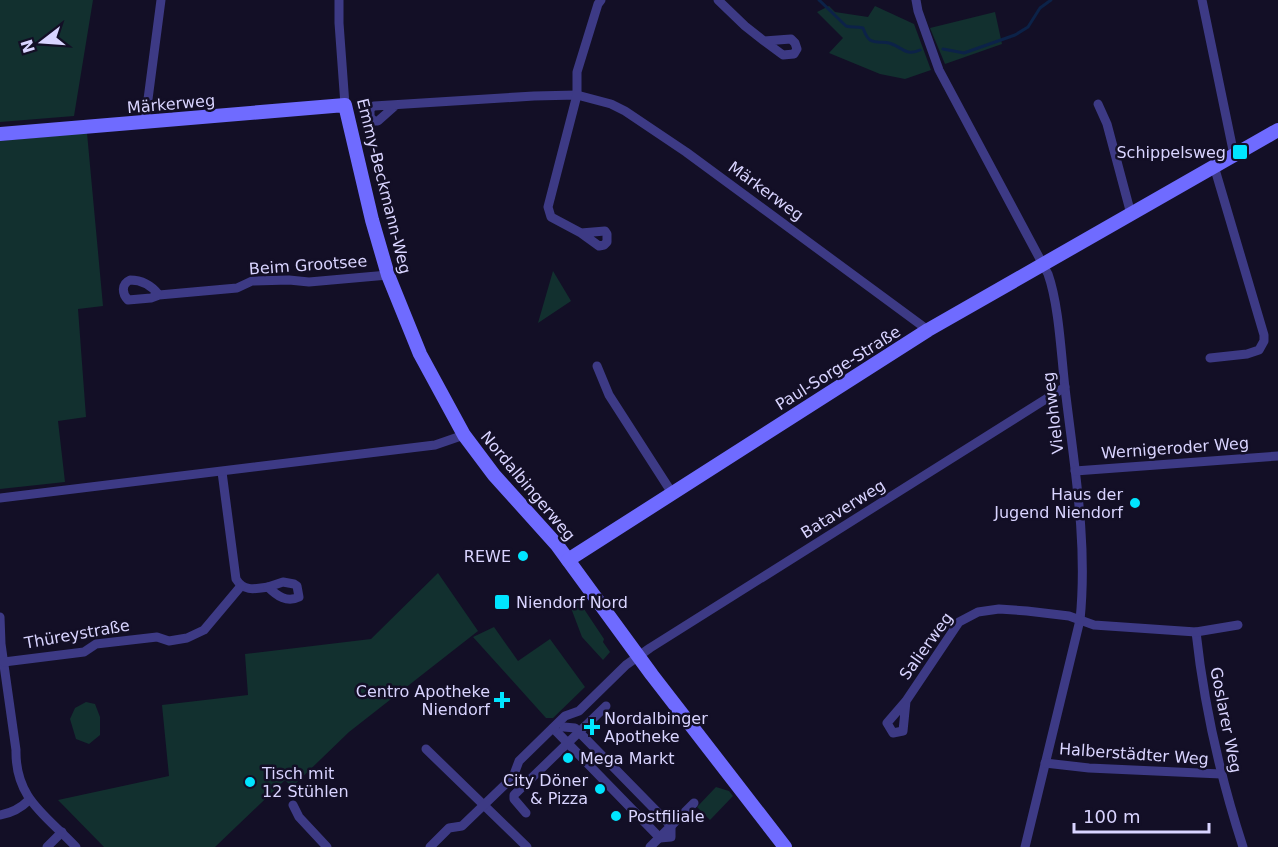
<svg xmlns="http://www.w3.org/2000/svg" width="1278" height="847" font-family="'DejaVu Sans',sans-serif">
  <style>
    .green { fill: #12302f }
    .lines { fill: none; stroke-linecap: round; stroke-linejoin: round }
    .stream { stroke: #0c2248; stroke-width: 3 }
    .street { stroke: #3d3a85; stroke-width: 9 }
    .secondary { stroke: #6f6bff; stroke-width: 14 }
    .poi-dot { fill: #00e5ff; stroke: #130f26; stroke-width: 2 }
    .labels { text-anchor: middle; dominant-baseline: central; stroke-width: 5; stroke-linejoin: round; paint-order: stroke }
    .street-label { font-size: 16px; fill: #d9d4ff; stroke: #130f26 }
    .poi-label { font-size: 16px; fill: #d9d4ff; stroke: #130f26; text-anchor: end }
  </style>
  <rect width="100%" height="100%" fill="#130f26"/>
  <!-- green -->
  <g class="green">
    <path d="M0,0H93L74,116L0,122Z"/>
    <path d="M829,6L835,12L868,17L875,6L914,24L931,70L905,79L880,74L829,53L843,38L817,12Z"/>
    <path d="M995,12L1002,44L945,64L930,28Z"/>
    <path d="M87,133L103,306L78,309L86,417L58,421L65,482L0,489V141Z"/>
    <path d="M553,271L571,301L538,323Z"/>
    <path d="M438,573L478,631L349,732L292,787L285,780L215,847H104L58,800L169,776L162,705L248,695L245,654L371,639Z"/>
    <path d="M578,600L604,639L603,642L610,652L603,660L582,637L571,608L572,604L577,603Z"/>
    <path d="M494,627L518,661L550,639L585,687L553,718H546L473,637Z"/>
    <path d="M86,702L95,704L100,717V735L89,744L76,739L70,719L75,708Z"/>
    <path d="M716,787L729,791L733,796L710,820L697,807Z"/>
  </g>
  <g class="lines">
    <!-- stream -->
    <g class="stream">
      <path d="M819,0L846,26C852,28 856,26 863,28C865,33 866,37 870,40C876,44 883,41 889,43C901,46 906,57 920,50"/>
      <path d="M943,49L964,53L1015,35L1028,27L1040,8L1051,0"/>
    </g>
    <!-- street -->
    <g class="street">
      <path d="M339,0V23L345,105"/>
      <path d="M718,0L745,26L764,41L791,39L795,43L797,49L794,54L783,55L764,41"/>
      <path d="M916,0L918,11L939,70L1048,274C1059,305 1061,354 1065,388C1074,465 1088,542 1080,620L1025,847"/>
      <path d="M1202,0L1234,155"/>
      <path d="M1098,104L1107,124L1131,214"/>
      <path d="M396,105L378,121H374L370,117V109L374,106L534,96L577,95L611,104L625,111L686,152L928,330"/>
      <path d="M145,122L161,0"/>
      <path d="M581,233L605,231L607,234V242L604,245L599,246L581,233L551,217L548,207L577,95V72L598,4L601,0"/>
      <path d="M159,295C152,286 142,280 130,280C121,284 122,294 128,300L151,298L159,295L237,288L252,281L289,280L309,282L388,275"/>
      <path d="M1210,358L1247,354L1259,350L1264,341V335L1214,166"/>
      <path d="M597,366L609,395L672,493"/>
      <path d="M1075,471L1278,456"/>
      <path d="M222,472L236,579C244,592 255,589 268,587"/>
      <path d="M0,498L435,445L464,435"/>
      <path d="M283,582L294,584L297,586L299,597C287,603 277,596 268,587Z"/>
      <path d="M0,617L1,644L16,750C15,799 46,815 76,847"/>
      <path d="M1196,632C1204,706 1220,776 1243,847"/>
      <path d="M4,662L84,652L96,644L157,637L169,641L187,638L204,630L241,586"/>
      <path d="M906,701L903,731L893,733L887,723L906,701L959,622L978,612L999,609L1027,611L1069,616L1094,625L1196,632L1238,625"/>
      <path d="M553,728L660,838L671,837V826L579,732L575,728L564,727"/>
      <path d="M426,749L527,847"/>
      <path d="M1045,763L1089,768L1221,774"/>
      <path d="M293,805L299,817L327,847"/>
      <path d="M526,813L514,799V795L606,706"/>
      <path d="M0,815C12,813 21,808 29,800"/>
      <path d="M47,847L62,832"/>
      <path d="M430,847L449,828L462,826L513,777L519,761L565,716L579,711L626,665L650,648L1065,387"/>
      <path d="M650,847L694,803"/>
    </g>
    <!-- secondary -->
    <g class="secondary">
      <path d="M0,134L345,105L372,220L388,275L420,354L464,435L494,475L557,545L652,675L785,847"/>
      <path d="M568,560L928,330L1278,130"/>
    </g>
  </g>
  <!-- markers -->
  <g class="poi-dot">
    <rect x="1232" y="144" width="16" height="16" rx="3"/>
    <circle cx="1135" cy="503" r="6"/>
    <circle cx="523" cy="556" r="6"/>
    <rect x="494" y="594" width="16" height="16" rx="3"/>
    <path d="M499 691h6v6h6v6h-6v6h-6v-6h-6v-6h6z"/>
    <path d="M589 718h6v6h6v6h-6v6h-6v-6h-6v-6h6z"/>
    <circle cx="568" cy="758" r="6"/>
    <circle cx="250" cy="782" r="6"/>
    <circle cx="600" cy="789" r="6"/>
    <circle cx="616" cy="816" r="6"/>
  </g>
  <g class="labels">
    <!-- street labels -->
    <g class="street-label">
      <text transform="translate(171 104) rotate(-5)">Märkerweg</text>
      <text transform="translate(384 186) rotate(76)">Emmy-Beckmann-Weg</text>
      <text transform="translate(766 191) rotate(36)">Märkerweg</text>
      <text transform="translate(308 265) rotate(-4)">Beim Grootsee</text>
      <text transform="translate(838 368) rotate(-32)">Paul-Sorge-Straße</text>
      <text transform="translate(1053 413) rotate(-97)">Vielohweg</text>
      <text transform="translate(1175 448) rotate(-4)">Wernigeroder Weg</text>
      <text transform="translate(528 486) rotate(50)">Nordalbingerweg</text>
      <text transform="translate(843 509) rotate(-32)">Bataverweg</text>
      <text transform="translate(77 634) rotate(-10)">Thüreystraße</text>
      <text transform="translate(926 646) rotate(-54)">Salierweg</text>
      <text transform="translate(1226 720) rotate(79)">Goslarer Weg</text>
      <text transform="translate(1134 754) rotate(4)">Halberstädter Weg</text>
    </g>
    <!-- poi labels -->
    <g class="poi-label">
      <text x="1226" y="152">Schippelsweg</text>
      <text x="1123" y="494">Haus der<tspan x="1123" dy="18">Jugend Niendorf</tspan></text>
      <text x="511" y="556">REWE</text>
      <text x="516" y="602" text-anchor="start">Niendorf Nord</text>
      <text x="490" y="691">Centro Apotheke<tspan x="490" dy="18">Niendorf</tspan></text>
      <text x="604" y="718" text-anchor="start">Nordalbinger<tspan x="604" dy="18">Apotheke</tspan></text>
      <text x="580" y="758" text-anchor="start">Mega Markt</text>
      <text x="262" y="773" text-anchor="start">Tisch mit<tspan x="262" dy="18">12 Stühlen</tspan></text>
      <text x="588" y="780">City Döner<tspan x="588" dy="18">&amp; Pizza</tspan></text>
      <text x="628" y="816" text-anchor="start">Postfiliale</text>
    </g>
  </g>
  <!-- north arrow -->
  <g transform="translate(42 42) rotate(253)" stroke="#130f26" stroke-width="4.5" paint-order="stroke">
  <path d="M0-4.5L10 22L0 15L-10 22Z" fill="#d9d4ff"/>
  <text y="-9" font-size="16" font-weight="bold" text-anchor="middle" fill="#d9d4ff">N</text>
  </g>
  <!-- scale -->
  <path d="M1074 823v9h135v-9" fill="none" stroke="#d9d4ff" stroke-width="3"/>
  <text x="1083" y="823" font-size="18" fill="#d9d4ff" stroke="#130f26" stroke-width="4.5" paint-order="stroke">100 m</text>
</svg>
